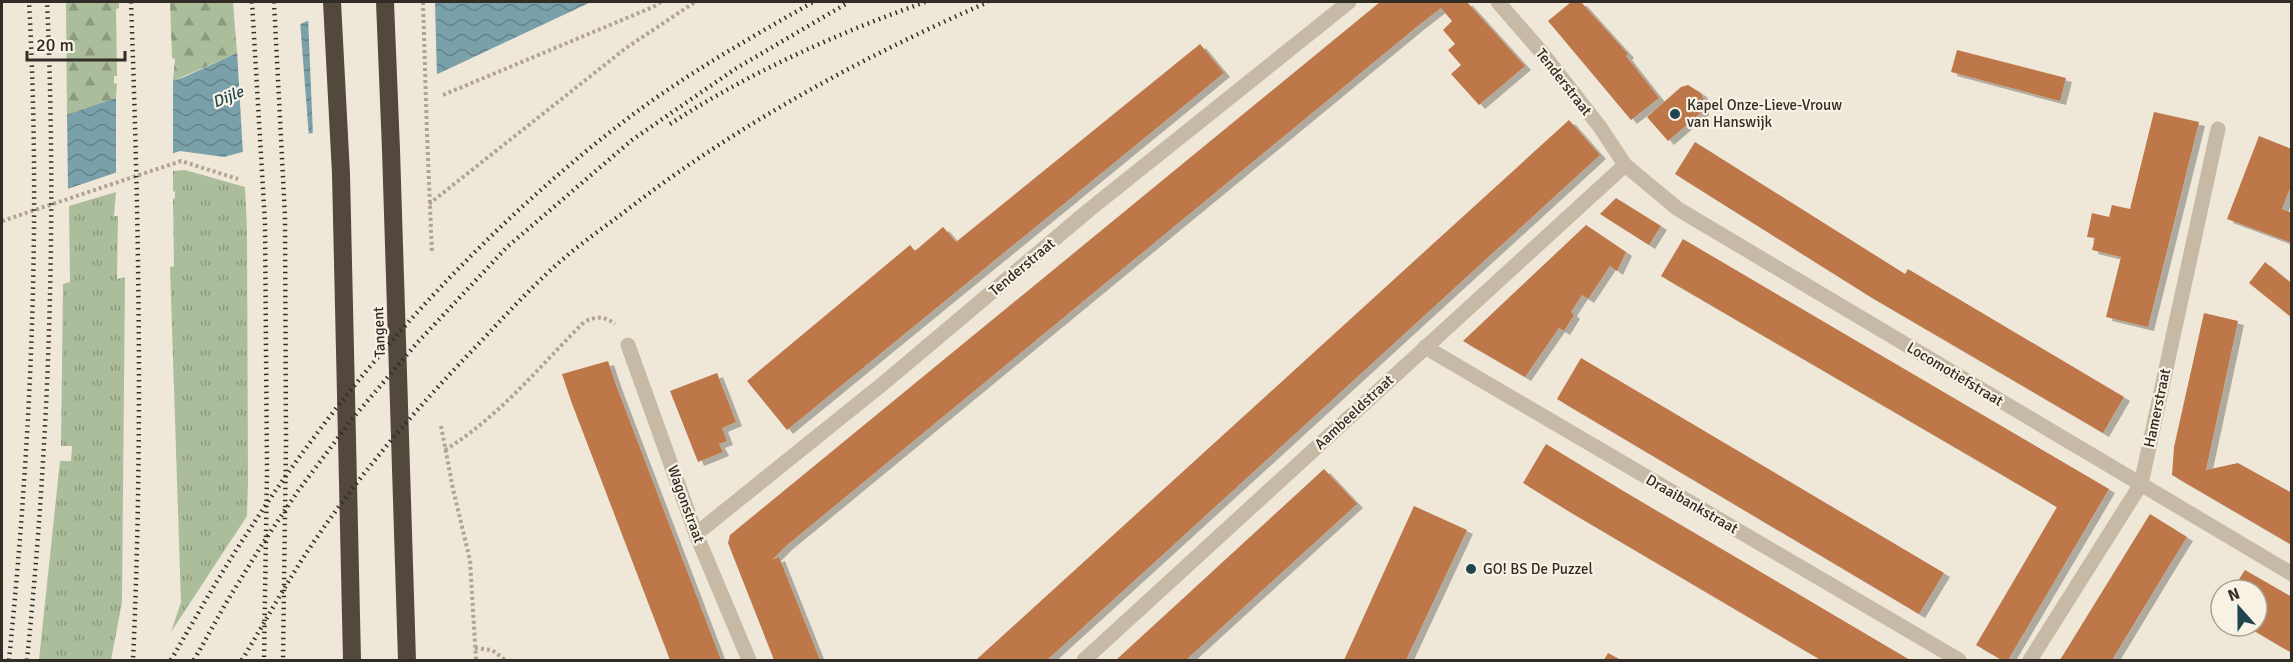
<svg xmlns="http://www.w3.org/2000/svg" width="2293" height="662" font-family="Signika,sans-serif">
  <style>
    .grass { fill: url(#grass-tufts) }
    .forest { fill: url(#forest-firs) }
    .water { fill: url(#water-waves) }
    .pier { fill: #efe8d9 }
    .building { fill: #bd7749; filter: url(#shadow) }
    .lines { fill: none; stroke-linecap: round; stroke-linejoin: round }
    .path { stroke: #b1a490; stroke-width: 4; stroke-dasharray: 3 3; stroke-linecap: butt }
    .minor { stroke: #c6baa6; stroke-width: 15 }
    .highway { stroke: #53483e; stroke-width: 18 }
    .rail { stroke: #322c26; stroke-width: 4.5; stroke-dasharray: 1.5 4.5; stroke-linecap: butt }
    .path-bridge { stroke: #b1a490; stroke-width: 4; stroke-dasharray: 3 3; stroke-linecap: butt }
    .highway-bridge { stroke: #53483e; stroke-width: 18 }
    .poi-dot { fill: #1f4551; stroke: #f7f2e4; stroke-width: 2 }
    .labels { text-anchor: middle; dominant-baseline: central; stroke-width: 4.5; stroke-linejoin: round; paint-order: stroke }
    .street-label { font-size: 15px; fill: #322c26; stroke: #f7f2e4 }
    .poi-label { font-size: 15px; fill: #322c26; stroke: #f7f2e4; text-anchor: start }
    .water-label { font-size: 16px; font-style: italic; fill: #1f4551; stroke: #f7f2e4 }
  </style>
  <defs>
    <pattern id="grass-tufts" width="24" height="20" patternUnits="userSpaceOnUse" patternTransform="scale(1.5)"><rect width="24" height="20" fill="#abbd9a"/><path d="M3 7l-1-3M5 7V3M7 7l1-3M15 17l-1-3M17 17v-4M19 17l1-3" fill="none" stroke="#8c9a7d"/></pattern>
    <pattern id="forest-firs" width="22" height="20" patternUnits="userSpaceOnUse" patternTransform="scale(1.5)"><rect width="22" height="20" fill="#abbd9a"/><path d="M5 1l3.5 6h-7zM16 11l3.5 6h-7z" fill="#8c9a7d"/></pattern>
    <pattern id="water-waves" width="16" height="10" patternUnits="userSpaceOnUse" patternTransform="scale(1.5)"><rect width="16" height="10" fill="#7aa0aa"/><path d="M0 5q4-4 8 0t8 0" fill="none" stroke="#65838a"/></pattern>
    <filter id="shadow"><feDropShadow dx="6" dy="4" stdDeviation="0" flood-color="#0004"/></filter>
  </defs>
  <rect width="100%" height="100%" fill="#efe8d9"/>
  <!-- grass -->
  <g class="grass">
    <path d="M185,170L245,187L247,230L248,483L247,516L171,632L181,602L170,267L174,266L173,199L175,198V192L173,191V171Z"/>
    <path d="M116,192L114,216H118L117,279L125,277L122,602L111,660H39L60,461H71L72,446H61L63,284L70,282L69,206Z"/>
  </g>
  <!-- forest -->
  <g class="forest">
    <path d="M66,2H119V8L116,9L117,76H114V84L117,83L116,98L67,116Z"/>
    <path d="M170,2H233L237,53L173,81L175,59L172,58Z"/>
  </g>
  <!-- water -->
  <path class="water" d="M349,2H591L312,133L224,157L180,151L2,211V137L116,98L182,78Z"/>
  <!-- pier -->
  <g class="pier">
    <path d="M342,2H435L437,78L313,136L308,17Z"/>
    <path d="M300,21L309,137L243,155L237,50Z"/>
    <path d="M173,78V156L116,176V95Z"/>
    <path d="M67,112L68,192L2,214V134Z"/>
  </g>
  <!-- building -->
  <g class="building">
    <path d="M1380,2H1467L1525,66L1479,105L1451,74L1461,65L1448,50L1455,44L1443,30L1452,21L1441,8L1419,25L786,546L772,560L779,557L820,660H774L728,543L730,535Z"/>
    <path d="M1571,2H1581L1628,54L1626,56L1659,98L1631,120L1548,21Z"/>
    <path d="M1200,44L1224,73L787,430L747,381L910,245L915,251L943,227L956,242Z"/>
    <path d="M1957,50L2066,78L2060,101L1951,72Z"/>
    <path d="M1688,85L1701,93L1703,99V111L1668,141L1647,117L1681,87Z"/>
    <path d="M2154,112L2199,122L2148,327L2106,317L2121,257L2092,250L2095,238L2087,237L2092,213L2109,217L2112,205L2130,209Z"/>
    <path d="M1569,120L1600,155L1168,550L1047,660H976Z"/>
    <path d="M2259,136L2292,149V183L2282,209L2292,213V243L2227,219Z"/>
    <path d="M1695,142L1905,274L1908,269L2124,397L2103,433L1869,296L1675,174Z"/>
    <path d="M1616,198L1661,226L1649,245L1600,214Z"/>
    <path d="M1586,225L1626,252L1617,271L1610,266L1588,299L1582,295L1571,312L1574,315L1564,331L1559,328L1525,377L1463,341Z"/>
    <path d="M1683,239L2109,489L2008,660H2002L1976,645L2057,507L1661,276Z"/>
    <path d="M2265,262L2292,284V318L2249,283Z"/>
    <path d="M2204,313L2238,321L2206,470L2238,463L2292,493V545L2172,475L2174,447Z"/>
    <path d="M1581,358L1944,573L1919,614L1557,399Z"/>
    <path d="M608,361L616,385L721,660H670L571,401L562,374Z"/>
    <path d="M717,373L736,422L722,428L727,441L719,444L723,452L698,462L670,391Z"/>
    <path d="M1546,444L1625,492L1910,660H1821L1570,512L1523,483Z"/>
    <path d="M1324,469L1357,504L1186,660H1116Z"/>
    <path d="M1414,506L1467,530L1406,660H1344Z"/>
    <path d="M2150,514L2187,537L2166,571L2112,660H2060Z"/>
    <path d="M2245,570L2292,597V653L2246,626H2257V590H2232Z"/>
    <path d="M1608,653L1621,660H1604Z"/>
  </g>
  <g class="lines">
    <!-- path -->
    <g class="path">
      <path d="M443,95L653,7L661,2"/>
      <path d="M427,134L432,254"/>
      <path d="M429,204L626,48L695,2"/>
      <path d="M2,221L181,161L238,179"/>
      <path d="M441,426L453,489L470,560L476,660"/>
      <path d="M445,450C500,416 539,367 584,322C596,316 605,316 615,324"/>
      <path d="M475,648L492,650L505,660"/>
    </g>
    <!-- minor -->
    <g class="minor">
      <path d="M1498,2L1543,54L1600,127L1625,165L1678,209L2292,574"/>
      <path d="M628,345L696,534L749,660"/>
      <path d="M1425,347L1959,660"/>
      <path d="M696,534L885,382L1089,210L1349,2"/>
      <path d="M1084,660L1625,165"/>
      <path d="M2030,660L2141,484L2218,129"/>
    </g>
    <!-- highway -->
    <g class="highway">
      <path d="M391,150L407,660"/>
      <path d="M341,174L352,660"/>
    </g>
    <!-- rail -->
    <g class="rail">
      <path d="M131,2C139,221 143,441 133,660"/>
      <path d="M252,2L265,223L267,472L264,660"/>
      <path d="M274,2L285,216L286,443L283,660"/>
      <path d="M670,124C750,72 836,34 925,2"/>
      <path d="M9,660C31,442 41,221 29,2"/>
      <path d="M27,660C49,442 57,221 47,2"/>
      <path d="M171,660C196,617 220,574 248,532C346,380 479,232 623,122C683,76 748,39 813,2"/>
      <path d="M194,660L226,603L263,543L298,491L352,419L417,343L507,247L632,140L735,69L849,2"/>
      <path d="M242,660C263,625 283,589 305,555C352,484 407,419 465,358C495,327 523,295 555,266C576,247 600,230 623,213C735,126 858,59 988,2"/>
    </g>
    <!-- path-bridge -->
    <path class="path-bridge" d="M423,2L427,134"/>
    <!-- highway-bridge -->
    <g class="highway-bridge">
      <path d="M332,2L341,174"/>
      <path d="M385,2L391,150"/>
    </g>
  </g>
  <!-- markers -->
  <g class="poi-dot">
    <circle cx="1675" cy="114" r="6"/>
    <circle cx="1471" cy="569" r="6"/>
  </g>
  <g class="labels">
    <!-- street labels -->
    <g class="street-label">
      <text transform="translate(1564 82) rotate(52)">Tenderstraat</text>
      <text transform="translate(1022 267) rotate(-40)">Tenderstraat</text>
      <text transform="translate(379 332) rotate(-92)">Tangent</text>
      <text transform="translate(1955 374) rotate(31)">Locomotiefstraat</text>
      <text transform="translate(2157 408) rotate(-78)">Hamerstraat</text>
      <text transform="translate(1354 412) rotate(-43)">Aambeeldstraat</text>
      <text transform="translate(686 504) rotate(70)">Wagonstraat</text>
      <text transform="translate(1692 504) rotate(30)">Draaibankstraat</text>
    </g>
    <!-- poi labels -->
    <g class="poi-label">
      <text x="1687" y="105">Kapel Onze-Lieve-Vrouw<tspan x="1687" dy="17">van Hanswijk</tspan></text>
      <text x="1483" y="569">GO! BS De Puzzel</text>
    </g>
    <!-- water labels -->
    <g class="water-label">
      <text transform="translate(228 97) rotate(-23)">Dijle</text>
    </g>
  </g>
  <!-- border -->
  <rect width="2293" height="662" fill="none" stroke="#322c26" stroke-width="6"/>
  <!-- north arrow -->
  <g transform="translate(2239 608) rotate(339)"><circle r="28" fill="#f7f2e4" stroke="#a8a398" stroke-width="1.5"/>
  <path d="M0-4.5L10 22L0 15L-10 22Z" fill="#1f4551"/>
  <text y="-9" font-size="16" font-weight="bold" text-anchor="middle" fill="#322c26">N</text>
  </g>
  <!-- scale -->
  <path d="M27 51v9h98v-9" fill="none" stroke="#322c26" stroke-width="3"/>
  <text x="36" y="51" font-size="18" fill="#322c26" stroke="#f7f2e4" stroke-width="4.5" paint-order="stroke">20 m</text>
</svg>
